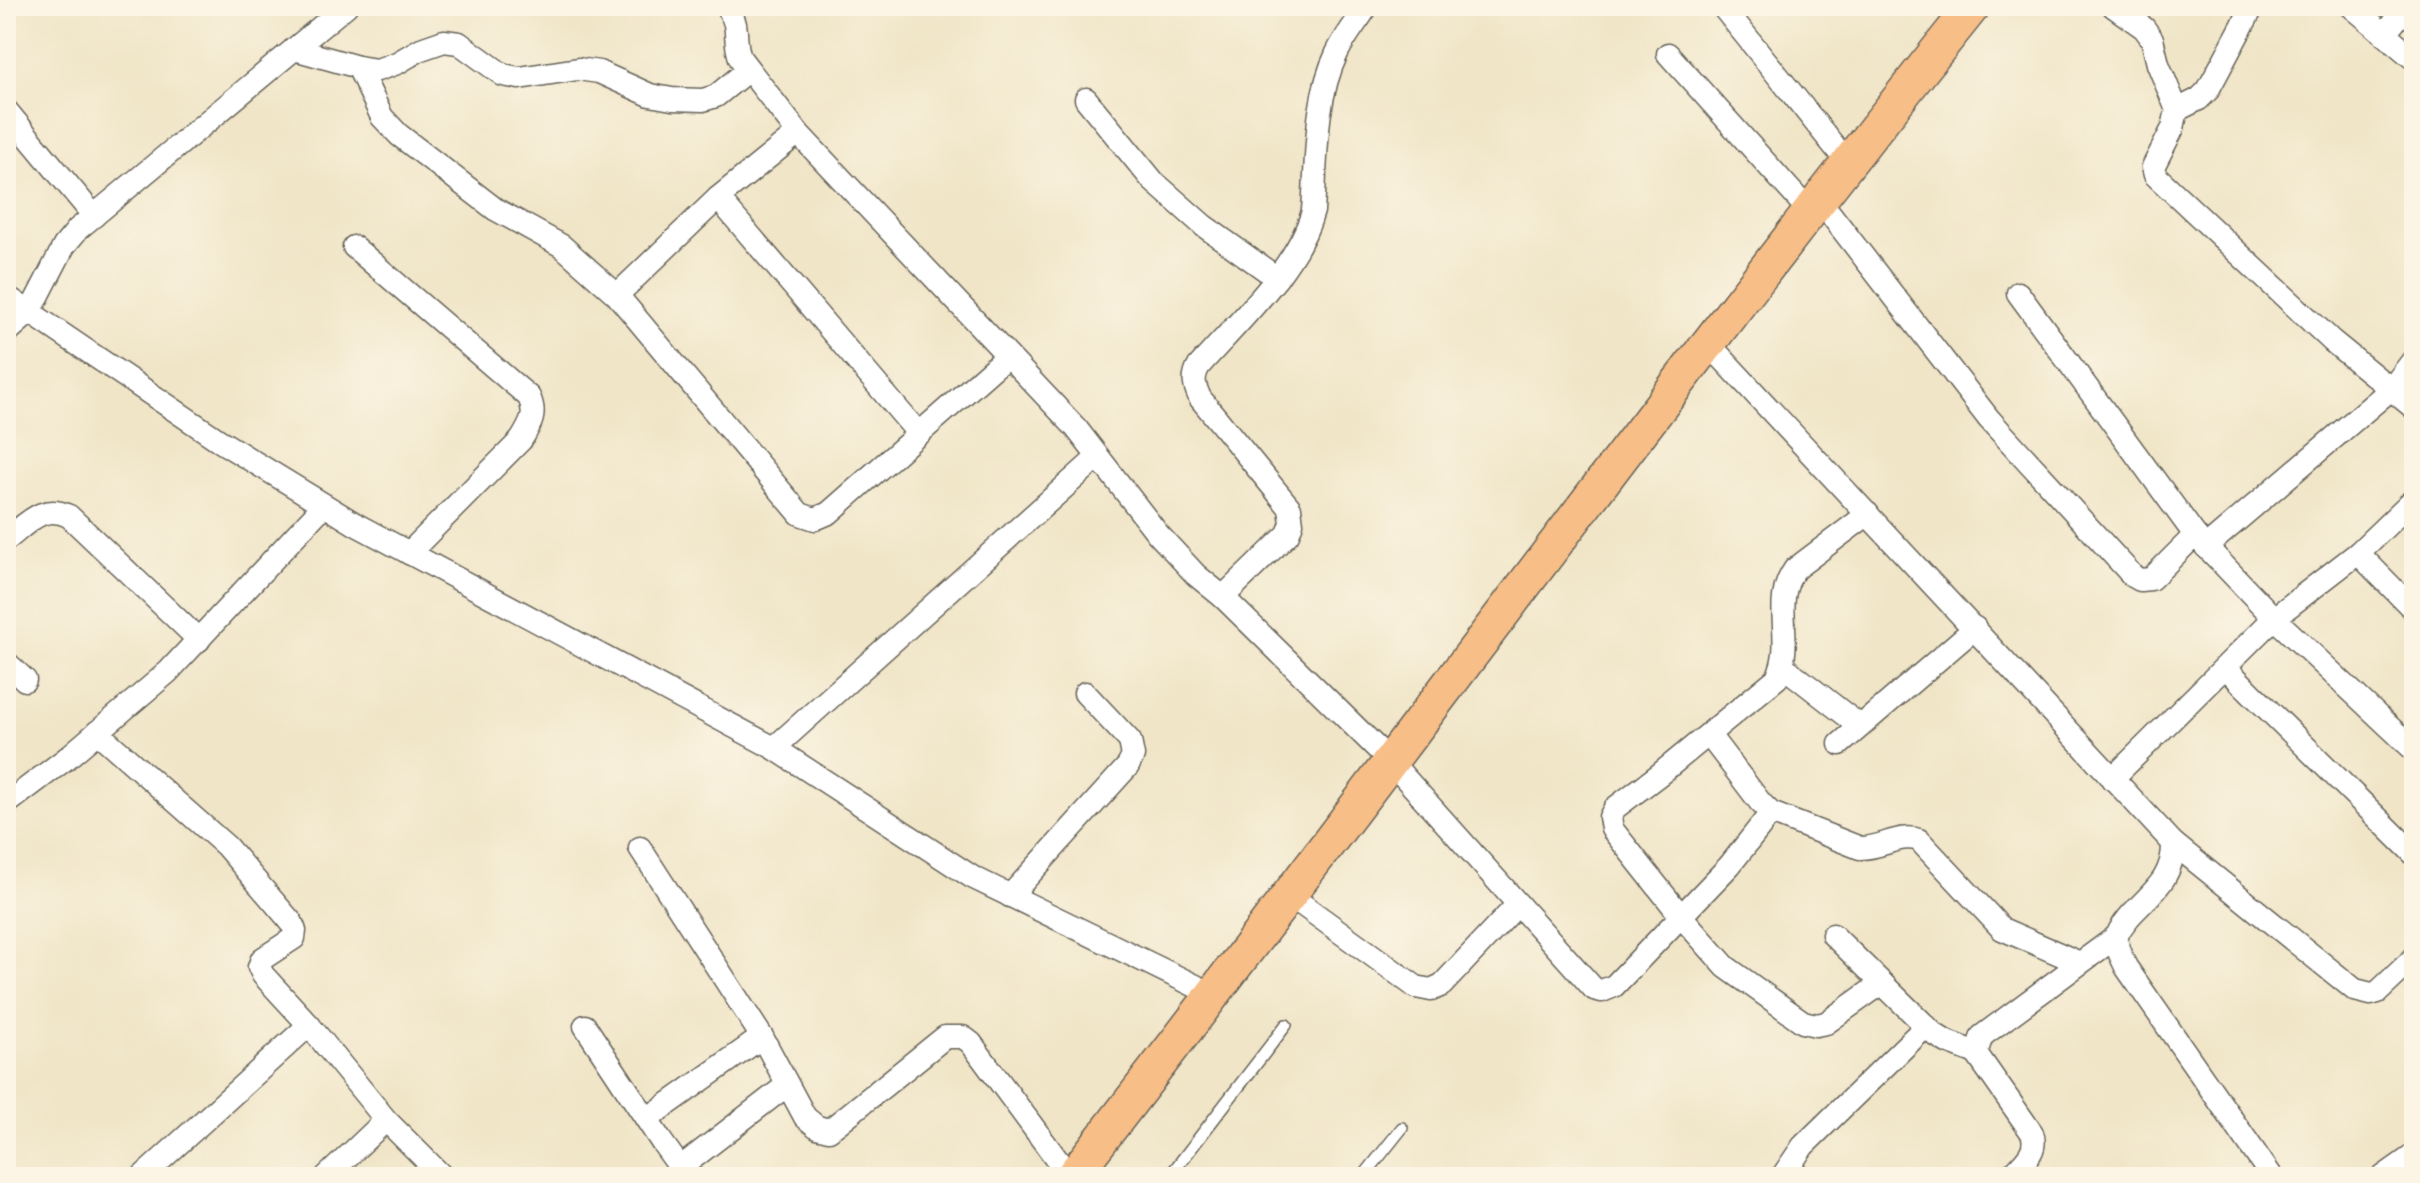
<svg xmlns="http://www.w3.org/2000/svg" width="2420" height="1183" font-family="Pangolin,sans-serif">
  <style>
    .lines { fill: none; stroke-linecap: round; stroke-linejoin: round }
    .service-casing { stroke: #666258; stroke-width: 14 }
    .minor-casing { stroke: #666258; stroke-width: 25 }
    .primary-casing { stroke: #666258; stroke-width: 37 }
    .service { stroke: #fff; stroke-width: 11 }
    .minor { stroke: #fff; stroke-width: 22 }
    .primary { stroke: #f7be87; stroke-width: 34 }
  </style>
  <rect width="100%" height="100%" fill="#fcf5e5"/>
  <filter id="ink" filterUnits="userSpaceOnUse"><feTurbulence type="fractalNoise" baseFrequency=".0125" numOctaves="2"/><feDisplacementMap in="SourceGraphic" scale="16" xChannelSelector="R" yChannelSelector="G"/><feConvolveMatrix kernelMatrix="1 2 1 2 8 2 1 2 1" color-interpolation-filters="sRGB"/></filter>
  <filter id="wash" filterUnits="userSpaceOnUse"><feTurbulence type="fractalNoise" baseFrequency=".006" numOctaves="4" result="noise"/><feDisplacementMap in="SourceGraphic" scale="32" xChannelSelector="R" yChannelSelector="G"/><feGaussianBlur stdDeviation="1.8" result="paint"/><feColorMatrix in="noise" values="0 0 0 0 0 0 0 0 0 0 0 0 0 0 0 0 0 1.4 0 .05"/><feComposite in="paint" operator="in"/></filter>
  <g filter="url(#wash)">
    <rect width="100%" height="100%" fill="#f0e5c7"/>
  </g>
  <g filter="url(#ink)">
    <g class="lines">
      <defs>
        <g id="service">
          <path d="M1169,1177L1286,1025"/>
          <path d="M1363,1177L1402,1128"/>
        </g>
        <g id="minor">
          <path d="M726,6C742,28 732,35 740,58L798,133L1076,428L1158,534L1196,575L1223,597L1389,760L1594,989L1602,991L1614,986L1730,865L1771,813"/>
          <path d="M1722,6L1847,162"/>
          <path d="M2113,6L2144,28L2152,39L2158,64L2177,110L2173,128L2153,167L2155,175L2332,341L2414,408"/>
          <path d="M2351,6L2414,59"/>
          <path d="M2384,34L2408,6"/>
          <path d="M294,49L358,67L377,70L397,63L421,49L444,41L459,43L503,75L519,78L578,69L599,72L650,95L672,99L703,100L716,96L748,70"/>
          <path d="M1668,54L1809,211"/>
          <path d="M358,67L382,117L399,135L495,209L562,246L617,295L800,514L815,519L829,513L1006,357"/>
          <path d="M1086,99L1153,181L1204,226L1277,278"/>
          <path d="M6,110L94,216"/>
          <path d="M2177,110L2199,99L2208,90L2253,6"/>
          <path d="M718,198L919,434"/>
          <path d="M1818,198L1989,419L2133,576L2140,580L2151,579L2195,535"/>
          <path d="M354,247L529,397C537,414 531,424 521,440L409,553"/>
          <path d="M2018,293L2195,535L2274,618L2414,750"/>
          <path d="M617,295L718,198L798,133"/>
          <path d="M6,296L220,441L357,525L774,748L972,877L1214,995"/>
          <path d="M6,333L30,312L64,246L78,229L346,6"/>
          <path d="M1709,344L2173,843C2174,878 2152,892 2130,916C2126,921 2118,930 2117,937C2115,947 2122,958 2126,967L2272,1177"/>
          <path d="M1868,514L1795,569C1770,603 1796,640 1777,678L1660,774L1615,808L1610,817L1612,829L1681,916L1726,967L1803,1022L1816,1025L1826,1023L1882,983"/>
          <path d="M6,540C27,524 42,503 69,516L199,640"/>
          <path d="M2206,547L2391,389L2414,359"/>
          <path d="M2358,553L2414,610"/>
          <path d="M1223,597L1288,534L1292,523L1290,508L1200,398C1194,385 1192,378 1199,366C1237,323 1298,267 1313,211C1317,158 1314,101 1337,53C1345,36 1358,21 1367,6"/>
          <path d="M6,662L25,680"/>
          <path d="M1783,666L1860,726"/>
          <path d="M2226,668L2414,854"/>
          <path d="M97,732L226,846L292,923L295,931L294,938L262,959L259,967L263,975L309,1025L386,1120L443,1177"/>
          <path d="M1709,735L1760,802L1771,813L1860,848C1880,849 1900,833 1919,840L2002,929L2080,963"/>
          <path d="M1840,744L1975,628"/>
          <path d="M774,748L1097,458"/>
          <path d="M2112,779L2274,618L2358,553L2414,499"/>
          <path d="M6,804L67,758L168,672L324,505"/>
          <path d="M2173,843L2355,990L2371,994L2378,992L2414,958"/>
          <path d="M640,848L762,1037L805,1117L817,1127L829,1130L837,1124L945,1037H963L971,1043L1070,1177"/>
          <path d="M1289,895L1416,987L1431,990L1442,985L1518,904"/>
          <path d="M1010,896L1128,766L1133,756L1130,741L1085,693"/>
          <path d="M1833,935L1934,1034L1947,1042L1976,1053"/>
          <path d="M585,1026L661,1141L687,1177"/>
          <path d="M647,1119L762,1037"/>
          <path d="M680,1168L787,1085"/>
          <path d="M142,1177L309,1025"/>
          <path d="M326,1177L386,1120"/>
          <path d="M1782,1177L1803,1146L1926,1026"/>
          <path d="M2010,1177C2022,1163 2039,1152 2032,1133L1976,1053L1982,1036L2117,936"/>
          <path d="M2383,1177L2414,1155"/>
        </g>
        <path id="primary" d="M1072,1177C1375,789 1664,390 1973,6"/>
      </defs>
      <!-- service casing -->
      <use href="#service" class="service-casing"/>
      <!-- minor casing -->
      <use href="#minor" class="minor-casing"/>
      <!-- primary casing -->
      <use href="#primary" class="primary-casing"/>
      <!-- service -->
      <use href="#service" class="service"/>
      <!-- minor -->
      <use href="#minor" class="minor"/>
      <!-- primary -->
      <use href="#primary" class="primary"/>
    </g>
  </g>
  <!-- margin -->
  <rect width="2420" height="1183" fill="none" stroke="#fcf5e5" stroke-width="32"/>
</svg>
